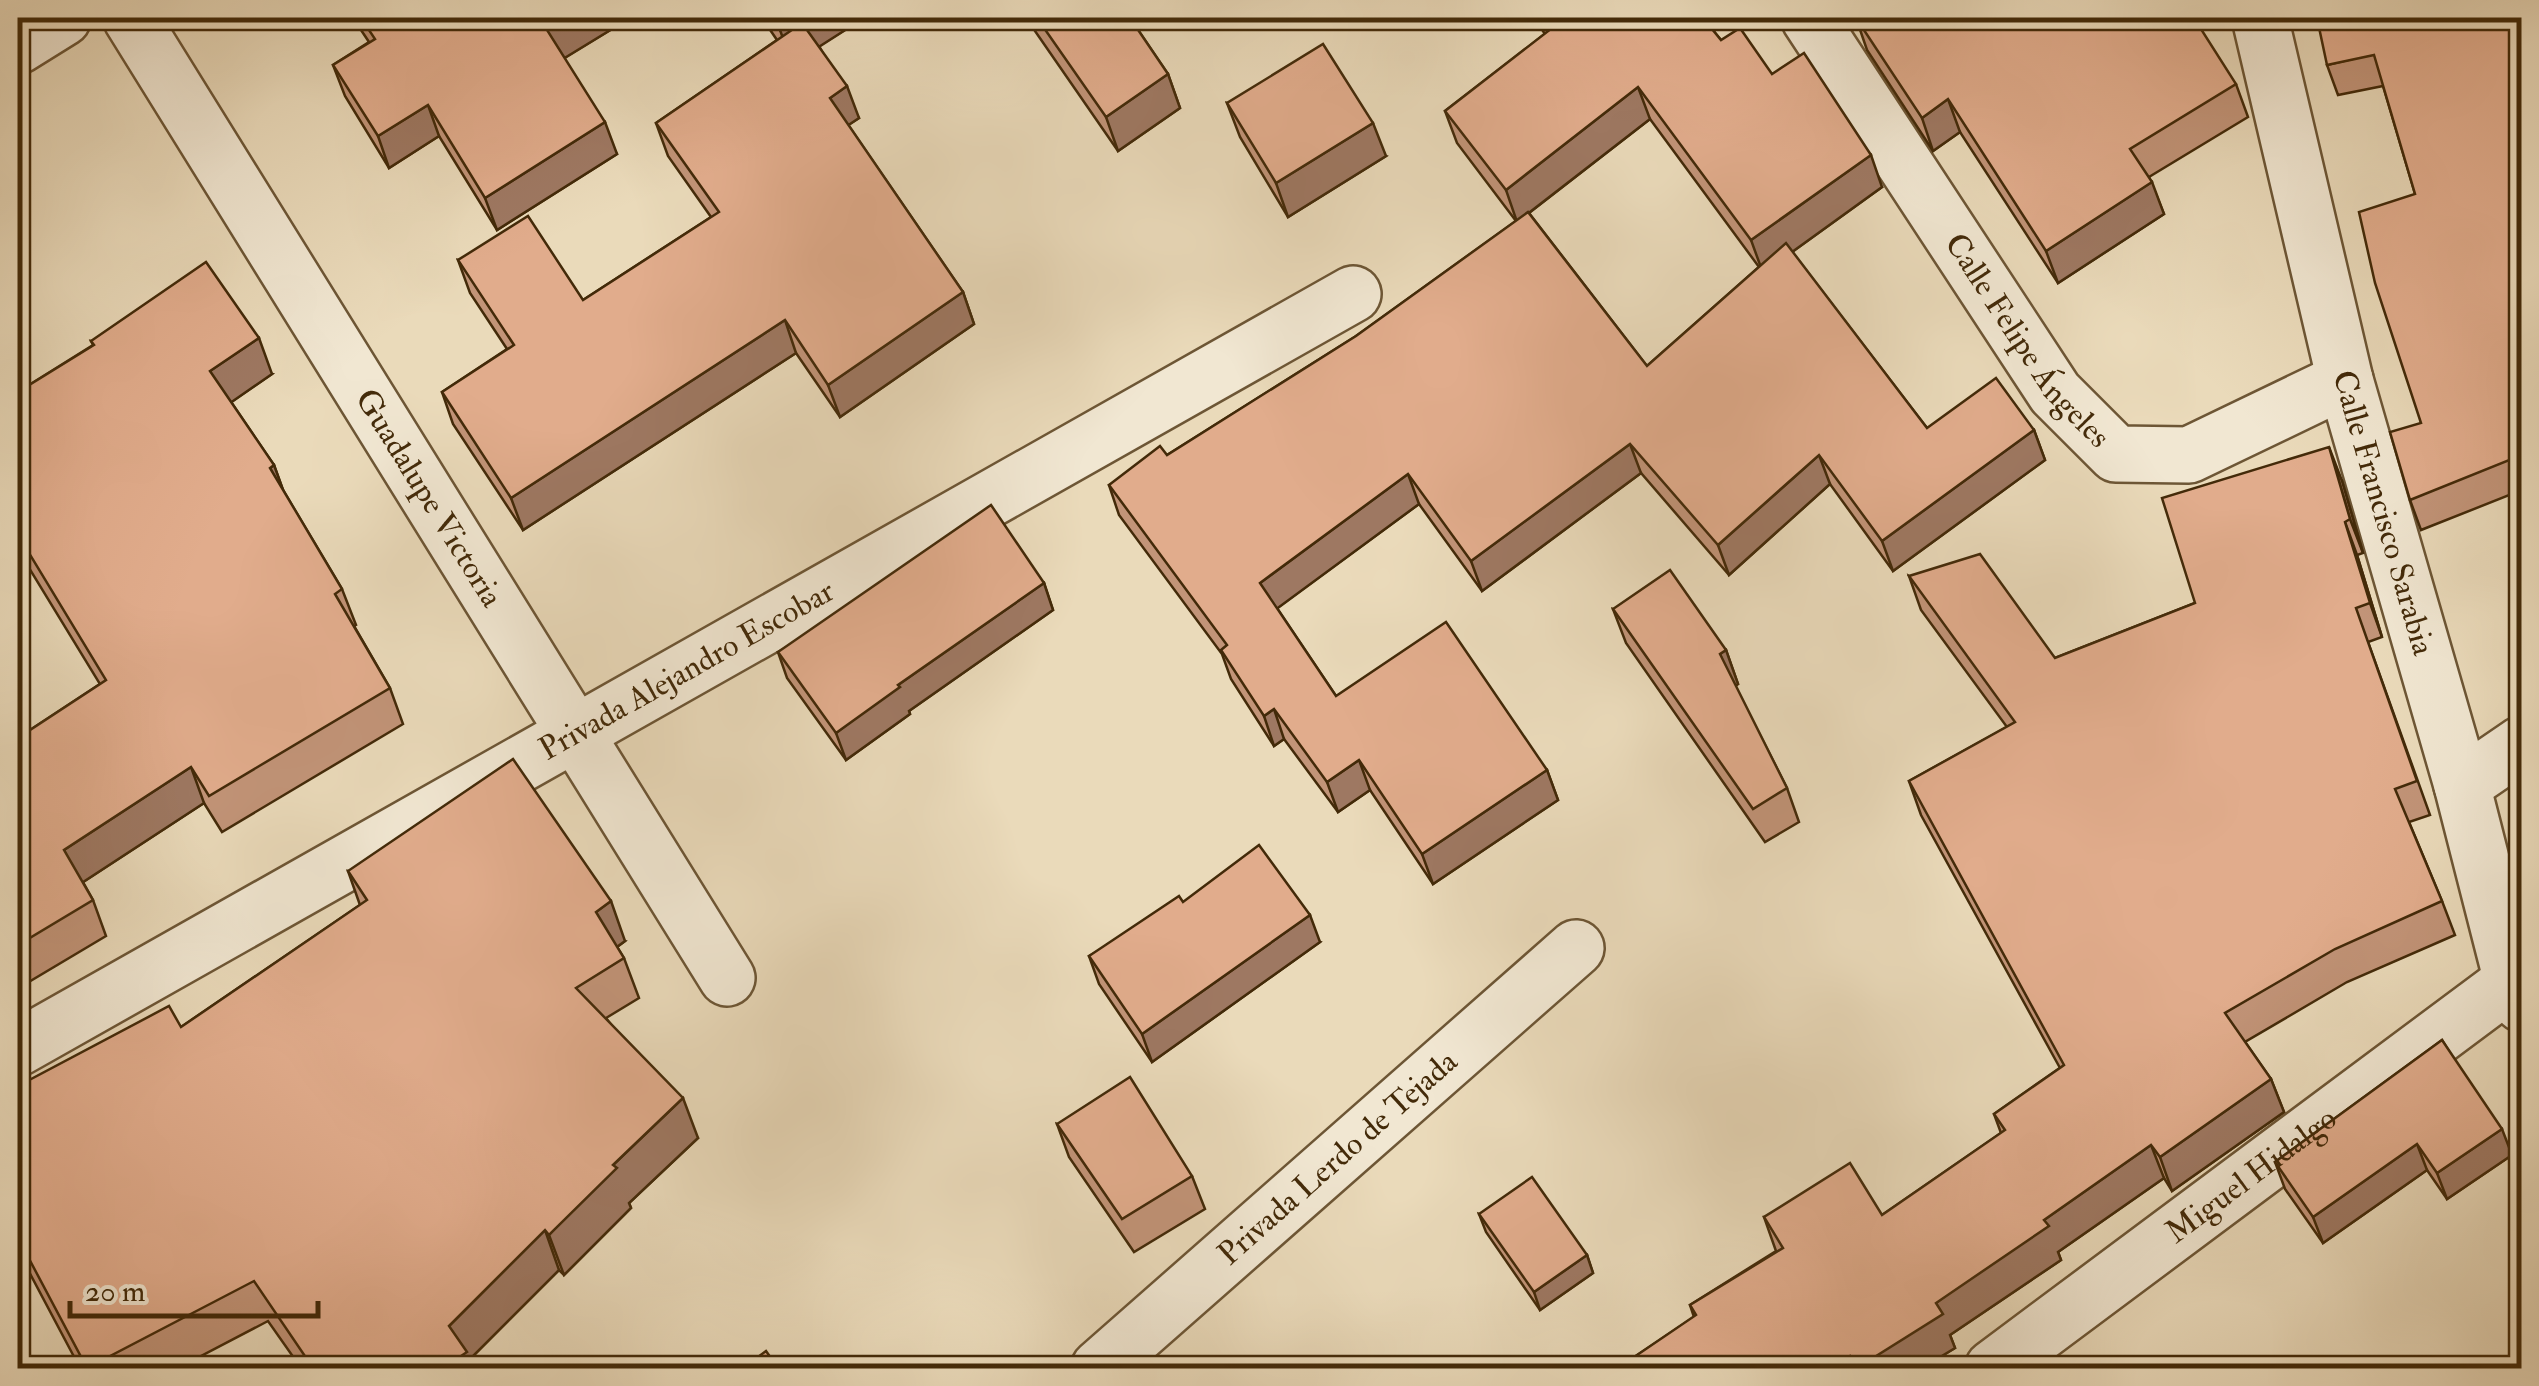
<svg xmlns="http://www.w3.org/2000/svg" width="2539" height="1386" font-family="'IM FELL Double Pica',serif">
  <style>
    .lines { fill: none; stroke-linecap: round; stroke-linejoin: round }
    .minor-casing { stroke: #6d5635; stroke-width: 60 }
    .minor { stroke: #f1e7d2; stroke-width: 55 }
    .wall { fill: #c29478; stroke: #432a09; stroke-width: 2.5; fill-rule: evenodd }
    .shaded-wall { fill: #9e7862; stroke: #432a09; stroke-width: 2.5 }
    .building { fill: #e1ac8c; stroke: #432a09; stroke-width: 2.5 }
    .labels { text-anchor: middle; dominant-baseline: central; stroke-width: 9; stroke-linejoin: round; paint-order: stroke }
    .street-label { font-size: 32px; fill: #432a09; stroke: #f1e7d2 }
  </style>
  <rect width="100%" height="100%" fill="#eadaba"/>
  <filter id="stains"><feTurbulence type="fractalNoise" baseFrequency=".002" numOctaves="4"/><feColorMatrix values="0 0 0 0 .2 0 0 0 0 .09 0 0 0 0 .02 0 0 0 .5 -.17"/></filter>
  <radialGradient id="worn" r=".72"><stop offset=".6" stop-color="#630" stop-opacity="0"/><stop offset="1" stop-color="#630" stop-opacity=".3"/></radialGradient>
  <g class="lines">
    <defs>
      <g id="minor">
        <path id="s1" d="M131,18L727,978"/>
        <path id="s2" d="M1809,18L2055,393L2116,454L2189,455L2345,380"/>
        <path id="s3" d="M2260,18L2345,380L2462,785L2512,981L2522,1004"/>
        <path d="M18,46L63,18"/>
        <path d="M2462,785L2522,744"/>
        <path id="s4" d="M18,1048L1353,294"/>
        <path id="s5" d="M1099,1368L1576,948"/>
        <path id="s6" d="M1993,1368L2512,981"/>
      </g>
    </defs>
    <!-- minor casing -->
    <use href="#minor" class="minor-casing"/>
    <!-- minor -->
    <use href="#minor" class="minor"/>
  </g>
  <!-- wall -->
  <g class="wall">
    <path d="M353,18H630L564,58L617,154L497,230L439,136L389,168L345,96L333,65L369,42Z"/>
    <path d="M762,18H864L819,46L859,118L848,125L963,292L974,324L840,417L796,353L523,530L453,424L442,392L507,349L470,293L458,260L583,300L711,217L668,156L656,123L777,40Z"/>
    <path d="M1026,18H1130L1168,74L1180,108L1118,151Z"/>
    <path d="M1534,18H1703L1721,40L1772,74L1882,187L1792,252L1927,428L2034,430L2045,460L1893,571L1830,484L1729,575L1641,473L1482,591L1419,504L1277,608L1336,696L1547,770L1558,800L1433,884L1370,790L1338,812L1284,739L1274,746L1231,679L1222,654L1119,515L1109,485L1167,455L1356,336L1516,221L1457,143L1445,111L1545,34ZM1650,119L1759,267L1647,366L1529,213Z"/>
    <path d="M1856,18L2236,84L2248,117L2149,177L2164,214L2058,283L1960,132L1933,151L1867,50Z"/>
    <path d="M2522,18V490L2421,530L2410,500L2421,423L2415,194L2383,86L2338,95L2327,65Z"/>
    <path d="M1227,103L1386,156L1288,217L1240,137Z"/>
    <path d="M91,341L272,374L231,402L274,465L283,490L342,589L356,625L354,626L390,688L403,724L222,832L204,803L83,882L93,900L106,936L27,983L18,967V738L100,684L18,550V392L93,345Z"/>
    <path d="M2342,481L2363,553L2357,555L2382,637L2368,642L2430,815L2409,822L2442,901L2455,935L2347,982L2245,1042L2271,1079L2284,1112L2172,1191L2164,1178L2058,1252L2061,1260L1950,1335L1955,1348L1922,1368H1618L1694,1317L1690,1305L1776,1251L1764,1217L1882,1215L2001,1133L1994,1114L2060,1068L1921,815L1909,781L2007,727L1921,610L1909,576L2055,658L2195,603Z"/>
    <path d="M1044,583L1053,610L909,711L910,714L846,760L787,678L778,652Z"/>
    <path d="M1613,609L1726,650L1738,684L1735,686L1787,788L1799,822L1765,842L1626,643Z"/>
    <path d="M348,871L625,941L617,947L624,958L639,998L606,1018L698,1138L629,1203L631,1208L564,1275L559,1270L469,1360L473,1368H301L268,1321L178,1368H80L18,1251V1086L181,1027L360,905Z"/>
    <path d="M1183,902L1320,942L1152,1062L1099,984L1089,956Z"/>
    <path d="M2442,1040L2512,1155L2447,1199L2427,1170L2323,1243L2285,1189L2275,1162Z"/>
    <path d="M1057,1124L1192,1176L1205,1209L1134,1252L1069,1157Z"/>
    <path d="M1479,1214L1587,1255L1593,1273L1540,1310L1486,1232Z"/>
  </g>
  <!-- shaded-wall -->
  <g class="shaded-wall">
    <path d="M568,18H630L558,62L547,30Z"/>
    <path d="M799,18H864L792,64L780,30Z"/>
    <path d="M1168,74L1180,108L1118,151L1106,117Z"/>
    <path d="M847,86L859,118L841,130L830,98Z"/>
    <path d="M1638,87L1650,119L1517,222L1506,190Z"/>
    <path d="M1948,99L1960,132L1933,151L1922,118Z"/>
    <path d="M428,105L439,136L389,168L378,136Z"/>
    <path d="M605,122L617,154L497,230L485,198Z"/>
    <path d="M1373,123L1386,156L1288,217L1276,183Z"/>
    <path d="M1871,155L1882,187L1763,273L1751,240Z"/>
    <path d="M2152,182L2164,214L2058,283L2046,251Z"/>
    <path d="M963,292L974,324L840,417L828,385Z"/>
    <path d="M785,320L796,353L523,530L511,498Z"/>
    <path d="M259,338L272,374L223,408L210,371Z"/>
    <path d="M2034,430L2045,460L1893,571L1882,541Z"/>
    <path d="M1630,444L1641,473L1482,591L1471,561Z"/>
    <path d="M2329,447L2342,481L2363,553L2350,519Z"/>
    <path d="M1819,455L1830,484L1729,575L1718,545Z"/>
    <path d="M274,465L287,501L270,468Z"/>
    <path d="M1408,474L1419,504L1271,613L1260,583Z"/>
    <path d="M2345,522L2357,555L2382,637L2370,603Z"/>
    <path d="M1044,583L1053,610L909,711L910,714L846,760L836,733L898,685Z"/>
    <path d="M1726,650L1738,684L1732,688L1720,654Z"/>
    <path d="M1274,709L1284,739L1274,746L1264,716Z"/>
    <path d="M1359,760L1370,790L1338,812L1327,782Z"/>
    <path d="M191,767L204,803L77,886L64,850Z"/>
    <path d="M1547,770L1558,800L1433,884L1422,854Z"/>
    <path d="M611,901L625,941L610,952L596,912Z"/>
    <path d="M1310,915L1320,942L1152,1062L1142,1034Z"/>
    <path d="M2271,1079L2284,1112L2172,1191L2160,1157Z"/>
    <path d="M683,1098L698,1138L629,1203L631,1208L564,1275L549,1235L613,1165Z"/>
    <path d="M2502,1129L2512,1155L2447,1199L2437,1173Z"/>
    <path d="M2417,1144L2427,1170L2323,1243L2313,1217Z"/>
    <path d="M2151,1145L2164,1178L2058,1252L2061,1260L1950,1335L1955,1348L1922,1368H1858L1936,1303L2044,1220Z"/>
    <path d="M545,1230L559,1270L469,1360L473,1368H443L449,1326Z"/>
    <path d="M1587,1255L1593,1273L1540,1310L1534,1292Z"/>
    <path d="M1850,1356L1855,1368H1831Z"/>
  </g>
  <!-- building -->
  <g class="building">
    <path d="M361,18H568L547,30L605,122L485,198L428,105L378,136L333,65L375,39Z"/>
    <path d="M772,18H799L780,30Z"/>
    <path d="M1037,18H1130L1168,74L1106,117Z"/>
    <path d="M1544,18H1703L1721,40L1740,28L1772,74L1804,53L1871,155L1751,240L1638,87L1506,190L1445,111L1552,28Z"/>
    <path d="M1856,18H2194L2236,84L2130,149L2152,182L2046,251L1948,99L1922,118Z"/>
    <path d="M2317,18H2522V264L2519,266L2522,272V455L2410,500L2390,432L2421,423L2375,283L2359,212L2415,194L2374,55L2327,65Z"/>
    <path d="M802,23L847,86L830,98L963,292L828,385L785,320L511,498L442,392L514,345L458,260L528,216L583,300L719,212L656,123Z"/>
    <path d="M1323,44L1373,123L1276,183L1227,103Z"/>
    <path d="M1528,212L1647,366L1786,243L1927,428L1996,378L2034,430L1882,541L1819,455L1718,545L1630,444L1471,561L1408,474L1260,583L1336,696L1446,622L1547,770L1422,854L1359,760L1327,782L1274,709L1264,716L1221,650L1227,645L1109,485L1160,446L1167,455L1356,336Z"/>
    <path d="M206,262L259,338L210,371L274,465L270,468L342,589L335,594L390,688L209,796L191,767L64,850L93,900L18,945V738L106,680L18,535V392L94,345L91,341Z"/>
    <path d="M2329,447L2350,519L2345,522L2370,603L2356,608L2417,781L2395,789L2442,901L2335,949L2225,1013L2271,1079L2160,1157L2151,1145L2044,1220L2049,1226L1936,1303L1943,1314L1857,1368L1850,1356L1831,1368H1618L1696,1315L1690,1305L1783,1248L1764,1217L1850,1163L1882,1215L2005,1130L1994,1114L2064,1065L1909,781L2015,722L1909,576L1980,554L2055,658L2195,603L2162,498Z"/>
    <path d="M991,505L1044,583L898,685L900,687L836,733L778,652Z"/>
    <path d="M1670,570L1726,650L1720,654L1787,788L1753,809L1613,609Z"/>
    <path d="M513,759L611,901L596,912L624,958L576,988L683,1098L613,1165L617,1168L549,1235L545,1230L449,1326L467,1352L443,1368H313L254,1281L87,1368L18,1238V1086L169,1006L181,1027L367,900L348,871Z"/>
    <path d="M1259,845L1310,915L1142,1034L1089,956L1179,896L1183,902Z"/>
    <path d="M2442,1040L2502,1129L2437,1173L2417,1144L2313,1217L2275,1162Z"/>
    <path d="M1130,1077L1192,1176L1122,1219L1057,1124Z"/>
    <path d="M1532,1177L1587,1255L1534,1292L1479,1214Z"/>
    <path d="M766,1351L778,1368H743Z"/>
  </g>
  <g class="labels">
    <!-- street labels -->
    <g class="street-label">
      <text stroke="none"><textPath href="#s2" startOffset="390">Calle Felipe Ángeles</textPath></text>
      <text stroke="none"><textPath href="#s1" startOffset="565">Guadalupe Victoria</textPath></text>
      <text stroke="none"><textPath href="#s3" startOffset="510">Calle Francisco Sarabia</textPath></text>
      <text stroke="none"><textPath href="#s4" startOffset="768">Privada Alejandro Escobar</textPath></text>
      <text stroke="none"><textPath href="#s5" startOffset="318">Privada Lerdo de Tejada</textPath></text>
      <text stroke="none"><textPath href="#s6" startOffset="322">Miguel Hidalgo</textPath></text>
    </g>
  </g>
  <!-- margin -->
  <rect width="2539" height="1386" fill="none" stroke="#eadaba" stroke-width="60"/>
  <rect x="20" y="20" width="2499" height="1346" fill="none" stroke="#432a09" stroke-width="5"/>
  <rect x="30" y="30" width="2479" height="1326" fill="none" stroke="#432a09" stroke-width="2.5"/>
  <!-- scale -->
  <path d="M70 1301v15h248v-15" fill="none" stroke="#432a09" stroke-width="5"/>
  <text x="85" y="1301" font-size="30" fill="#432a09" stroke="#f1e7d2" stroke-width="8" paint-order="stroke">20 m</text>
  <rect width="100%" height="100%" filter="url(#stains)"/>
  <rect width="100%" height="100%" fill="url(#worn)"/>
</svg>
